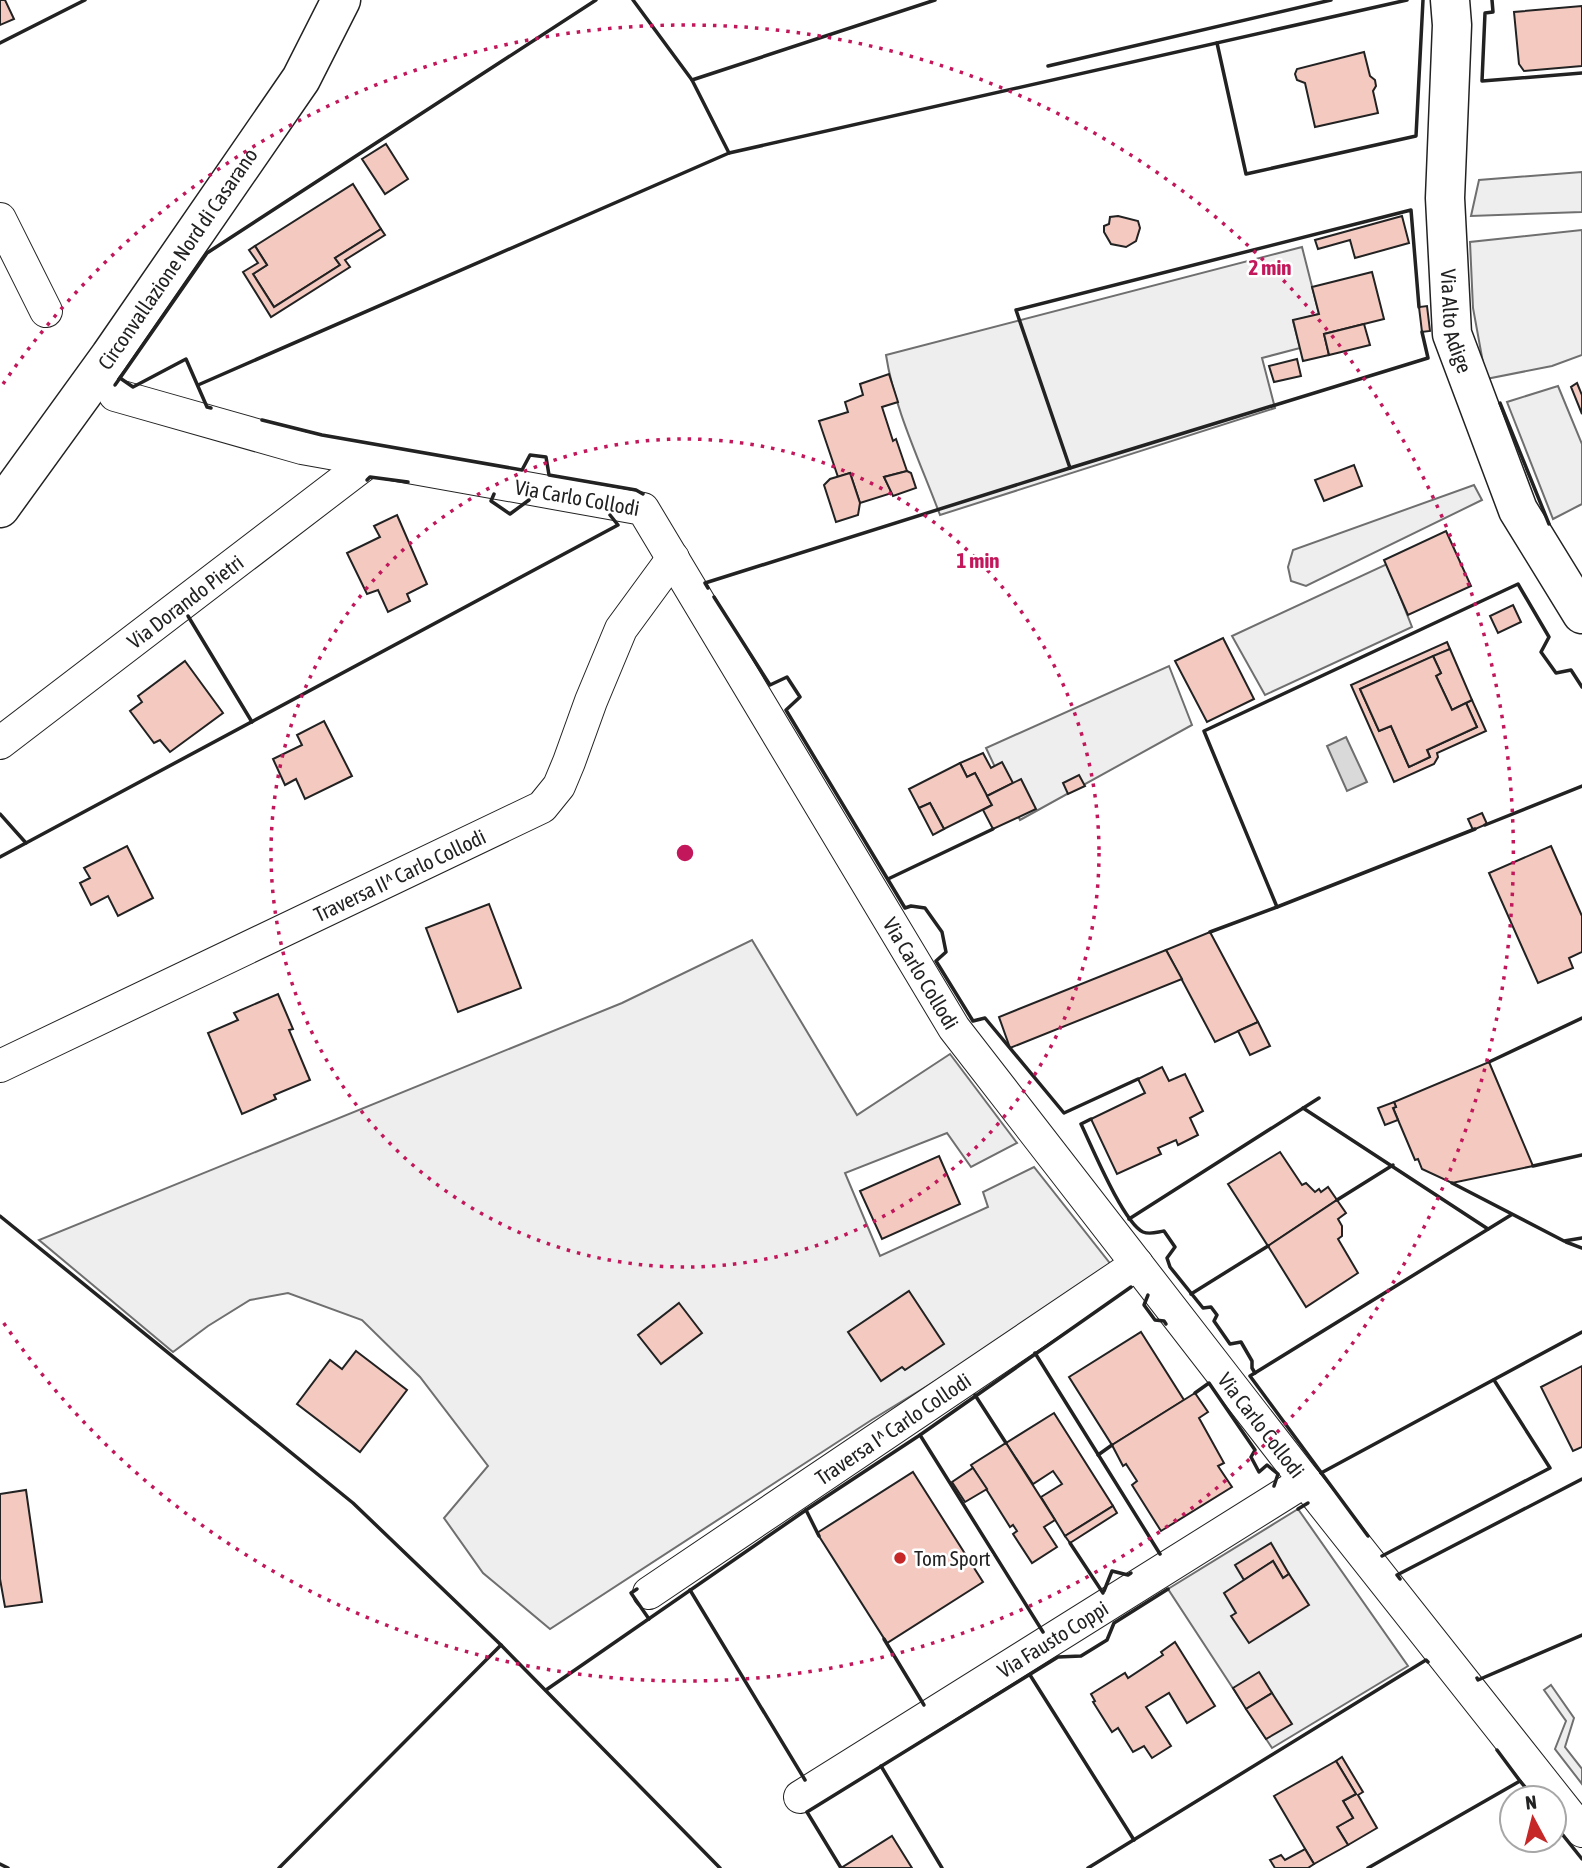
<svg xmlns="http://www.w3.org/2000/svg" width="1582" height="1868" font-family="'Asap Condensed',sans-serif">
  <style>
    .green { fill: #eee; stroke: #6f6f6f; stroke-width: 2 }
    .water { fill: #d9d9d9; stroke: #6f6f6f; stroke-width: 2 }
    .building { fill: #f3c9c0; stroke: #222; stroke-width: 2 }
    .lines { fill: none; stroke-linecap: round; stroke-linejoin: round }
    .street-casing { stroke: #222; stroke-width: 34 }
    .secondary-casing { stroke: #222; stroke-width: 41 }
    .primary-casing { stroke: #222; stroke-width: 41 }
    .street { stroke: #fff; stroke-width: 32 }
    .secondary { stroke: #fff; stroke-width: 38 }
    .primary { stroke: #fff; stroke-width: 38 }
    .wall { stroke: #222; stroke-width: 3.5 }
    .ring { fill: none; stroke: #c2185b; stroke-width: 3.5; stroke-dasharray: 3.5 7 }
    .poi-dot { fill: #c62828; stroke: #fff; stroke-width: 2.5 }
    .labels { text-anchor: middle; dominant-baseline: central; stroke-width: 5; stroke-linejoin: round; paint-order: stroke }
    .street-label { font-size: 21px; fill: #222; stroke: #fff }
    .poi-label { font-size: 21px; fill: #222; stroke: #fff; text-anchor: start }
    .centre { fill: #c2185b; stroke: #fff; stroke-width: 3.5 }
    .ring-label { font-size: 21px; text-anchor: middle; font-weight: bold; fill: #c2185b; stroke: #fff; stroke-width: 5; stroke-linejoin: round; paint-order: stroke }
  </style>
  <rect width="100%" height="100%" fill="#fff"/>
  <!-- green -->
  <g class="green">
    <path d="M1582,172V212L1471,216L1479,180Z"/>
    <path d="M1582,230V355L1552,366L1486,379L1473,308L1470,242Z"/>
    <path d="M1302,247L1319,314L1293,321L1300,348L1262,358L1275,408L940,515C921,464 894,408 886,355Z"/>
    <path d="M1558,386L1582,444V504L1553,519L1507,402Z"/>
    <path d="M1474,485L1482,500L1306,586L1291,581L1288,567L1293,550Z"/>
    <path d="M1387,564L1412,627L1265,695L1232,636Z"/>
    <path d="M1169,666L1192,725L1020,820L986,748Z"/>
    <path d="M752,940L857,1115L950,1054L1017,1143L971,1167L947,1133L845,1173L880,1256L988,1207L983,1192L1034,1167L1116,1271L873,1419L550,1629L483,1573L444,1518L488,1466L420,1377L362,1320L288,1293L250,1300L208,1326L173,1352L39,1240L622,1003Z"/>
    <path d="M1298,1509L1408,1666L1272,1748L1168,1589Z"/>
    <path d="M1551,1685L1574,1718L1565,1747L1582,1769V1784L1555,1749L1566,1721L1544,1690Z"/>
  </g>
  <!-- water -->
  <path class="water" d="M1346,737L1367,782L1347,791L1327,746Z"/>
  <!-- building -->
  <g class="building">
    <path d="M0,0H5L14,19L0,25Z"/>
    <path d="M1582,6V66L1524,71L1519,64L1514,12Z"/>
    <path d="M1364,52L1370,76L1375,80L1376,86L1373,91L1378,113L1315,127L1305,83L1297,80L1295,74L1297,69Z"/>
    <path d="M386,144L408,179L385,194L362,159Z"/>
    <path d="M353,184L381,229L335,258L340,265L274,307L253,274L267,265L255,246Z"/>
    <path d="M1118,216L1138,221L1140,228L1136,241L1126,247L1111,244L1104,232V226L1109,224L1110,217Z"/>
    <path d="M1402,216L1409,243L1355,258L1350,240L1318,249L1315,240Z"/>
    <path d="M381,229L385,235L345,260L350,267L271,317L243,272L258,263L249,250L255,246L267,265L253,274L274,307L340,265L335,258Z"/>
    <path d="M1372,272L1384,319L1324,334L1329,355L1303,361L1293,320L1319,314L1312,287Z"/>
    <path d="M1427,306L1430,331L1422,332L1419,307Z"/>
    <path d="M1364,324L1370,345L1329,355L1324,334Z"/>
    <path d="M1297,359L1301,376L1274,382L1269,366Z"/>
    <path d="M889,374L898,402L882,407L893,441L896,439L907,471L884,477L892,493L860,503L850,473L838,477L819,421L848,412L845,402L863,395L860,384Z"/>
    <path d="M1577,383L1582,395V414L1571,387Z"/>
    <path d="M1354,465L1362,486L1324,501L1315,480Z"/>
    <path d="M907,471L911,473L916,488L893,496L884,477Z"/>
    <path d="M850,473L860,503L858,515L836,522L824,485L830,479Z"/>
    <path d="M397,515L427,584L407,594L410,601L388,612L378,590L367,594L347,553L380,537L374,526Z"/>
    <path d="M1446,531L1471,586L1408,615L1384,560Z"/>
    <path d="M1513,605L1521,622L1498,633L1490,616Z"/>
    <path d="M1223,638L1254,699L1207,722L1175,661Z"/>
    <path d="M1447,642L1450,649L1360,689L1379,731L1391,726L1409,767L1430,757L1427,750L1477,727L1466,703L1472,700L1486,731L1437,753L1438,757L1434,764L1394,782L1351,685Z"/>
    <path d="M1450,649L1472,700L1452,710L1436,676L1441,673L1433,656Z"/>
    <path d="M1433,656L1441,673L1436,676L1452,710L1466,703L1477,727L1427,750L1430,757L1409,767L1391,726L1379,731L1360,689Z"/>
    <path d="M185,661L223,713L170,752L160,740L154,743L130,711L142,702L138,696Z"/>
    <path d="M324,721L352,776L305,799L296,779L285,785L273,759L302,745L297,735Z"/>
    <path d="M983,753L991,768L1002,762L1013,783L987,796L975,773L967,777L960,763Z"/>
    <path d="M960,763L967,777L975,773L992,805L944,829L930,803L919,808L909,789Z"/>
    <path d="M1079,775L1085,786L1068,794L1063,783Z"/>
    <path d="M1021,779L1036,809L993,829L983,810L992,805L987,796Z"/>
    <path d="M930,803L944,829L933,835L919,808Z"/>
    <path d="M1482,813L1487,824L1473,830L1468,819Z"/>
    <path d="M127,846L153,898L118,916L108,896L91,905L80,883L90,878L84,868Z"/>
    <path d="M1551,846L1582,916V952L1569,958L1573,968L1538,983L1489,873Z"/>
    <path d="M489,904L521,988L458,1012L426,928Z"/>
    <path d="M1210,932L1258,1022L1215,1042L1166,950Z"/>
    <path d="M1166,950L1182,979L1010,1048L999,1017Z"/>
    <path d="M278,994L293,1029L289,1030L310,1080L274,1095L276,1099L242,1114L208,1033L238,1020L234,1013Z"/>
    <path d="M1258,1022L1270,1046L1250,1055L1238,1031Z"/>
    <path d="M1489,1062L1533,1166L1452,1183L1422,1169L1418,1159L1415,1160L1393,1108L1396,1107L1394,1102Z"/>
    <path d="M1162,1067L1169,1081L1185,1074L1203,1111L1190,1118L1198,1135L1178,1145L1176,1140L1158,1148L1161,1154L1117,1174L1091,1119L1145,1093L1138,1079Z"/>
    <path d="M1394,1102L1396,1107L1393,1108L1398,1120L1385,1125L1378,1108Z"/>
    <path d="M1280,1152L1302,1185L1306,1183L1315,1192L1319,1189L1321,1192L1328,1187L1337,1200L1268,1246L1228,1184Z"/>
    <path d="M939,1156L960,1204L882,1239L860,1191Z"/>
    <path d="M1337,1200L1346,1213L1338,1219L1342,1226V1236L1338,1239L1358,1273L1306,1307L1268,1246Z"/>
    <path d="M909,1291L944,1344L905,1370L902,1367L881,1381L848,1332Z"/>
    <path d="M679,1303L702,1333L661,1364L638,1335Z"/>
    <path d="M1141,1332L1184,1400L1112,1445L1069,1377Z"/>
    <path d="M356,1351L407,1390L360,1452L297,1404L330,1360L342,1369Z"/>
    <path d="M1582,1366V1447L1573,1451L1541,1387Z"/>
    <path d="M1195,1393L1208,1412L1199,1418L1224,1463L1218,1466L1232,1487L1161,1531L1132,1485L1137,1481L1126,1464L1123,1466L1112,1445Z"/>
    <path d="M1054,1413L1113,1506L1065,1536L1041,1497L1062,1484L1053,1471L1033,1484L1006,1443Z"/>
    <path d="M1006,1443L1055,1520L1044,1527L1057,1547L1032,1563L1013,1534L1017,1531L1013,1525L1010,1527L971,1465Z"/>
    <path d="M973,1468L987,1489L965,1502L952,1482Z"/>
    <path d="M913,1472L983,1582L887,1643L817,1533Z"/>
    <path d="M26,1490L42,1602L5,1607L0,1579V1494Z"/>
    <path d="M1113,1506L1117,1513L1070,1543L1065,1536Z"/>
    <path d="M1271,1543L1289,1574L1283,1578L1273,1561L1244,1580L1235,1565Z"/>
    <path d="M1273,1561L1283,1578L1289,1574L1309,1605L1249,1643L1231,1616L1236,1613L1224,1593Z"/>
    <path d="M1175,1642L1215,1706L1187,1723L1169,1693L1146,1707L1171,1746L1152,1758L1144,1746L1133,1752L1118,1728L1112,1732L1093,1702L1095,1701L1091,1694L1125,1673L1128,1678L1163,1655L1161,1652Z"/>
    <path d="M1259,1672L1272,1693L1246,1709L1233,1688Z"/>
    <path d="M1272,1693L1292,1724L1266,1739L1246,1709Z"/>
    <path d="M1342,1757L1363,1792L1358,1795L1377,1828L1348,1845L1337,1827L1353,1818L1343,1801L1356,1794L1336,1761Z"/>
    <path d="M1336,1761L1356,1794L1343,1801L1353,1818L1337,1827L1348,1845L1314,1864L1274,1796Z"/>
    <path d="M892,1836L912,1868H841Z"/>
    <path d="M1305,1849L1314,1864L1308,1868H1275L1270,1860L1281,1855L1285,1860Z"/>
  </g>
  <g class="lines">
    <defs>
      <g id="street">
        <path d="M0,219L46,311"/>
        <path id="s1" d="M115,395L302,448L643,509L954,1028L1305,1481L1582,1831"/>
        <path id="s2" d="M0,743L370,460"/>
        <path id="s3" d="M0,1066L542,807L559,786L569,762L591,701L621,629L673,558"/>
        <path id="s4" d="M649,1593L1137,1264"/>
        <path id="s5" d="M800,1797L1305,1481"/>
      </g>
      <g id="secondary">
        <path id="s6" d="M1450,0L1452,25L1445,198L1452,334L1518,510L1582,614"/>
      </g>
      <g id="primary">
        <path id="s7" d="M0,508L110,356L301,79L341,0"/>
      </g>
    </defs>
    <!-- street casing -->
    <use href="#street" class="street-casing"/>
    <!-- secondary casing -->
    <use href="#secondary" class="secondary-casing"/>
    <!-- primary casing -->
    <use href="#primary" class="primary-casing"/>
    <!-- street -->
    <use href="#street" class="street"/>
    <!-- secondary -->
    <use href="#secondary" class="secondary"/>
    <!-- primary -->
    <use href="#primary" class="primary"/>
    <!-- wall -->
    <g class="wall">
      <path d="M633,0L692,80"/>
      <path d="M1492,0L1493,12L1485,13L1482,81L1582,73"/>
      <path d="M0,43L85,0"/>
      <path d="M1217,43L1246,174L1416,136L1423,0"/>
      <path d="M1048,66L1331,0"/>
      <path d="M729,153L692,80L935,0"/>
      <path d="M1419,307L1411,210L1016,310L1070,468L1428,358L1422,332"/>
      <path d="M120,378L207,253L596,0"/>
      <path d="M115,385L120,378L133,387L186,359L207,407L211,408"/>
      <path d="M198,385L729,153L1407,0"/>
      <path d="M1500,403L1549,524"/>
      <path d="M262,420L322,435L522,470L530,455L546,457L549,475L636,490L643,494"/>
      <path d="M367,480L370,477L408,482"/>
      <path d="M494,494L491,501L510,514L529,500"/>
      <path d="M708,588L705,583L1070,468"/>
      <path d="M714,597L770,685L787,677L800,697L786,710L905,908L911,906L925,908L942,932L946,952L936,961L973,1021L985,1018L1064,1113L1138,1079"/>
      <path d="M188,616L252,722"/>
      <path d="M0,814L26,843L0,857"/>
      <path d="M1485,825L1582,786"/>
      <path d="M1475,829L1277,907L1204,731L1518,584L1549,637L1541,652L1556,673L1571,670L1582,687"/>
      <path d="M26,843L618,525L610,515"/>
      <path d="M888,879L993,829"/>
      <path d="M1210,932L1277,907"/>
      <path d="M1489,1062L1582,1018"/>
      <path d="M1303,1108L1488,1229"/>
      <path d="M1091,1119L1081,1124C1092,1147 1123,1222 1143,1232C1150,1235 1157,1232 1164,1231L1175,1247L1167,1258L1170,1267L1203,1308L1211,1307L1217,1315L1214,1321L1230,1344L1241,1342L1252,1361V1368L1255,1373"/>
      <path d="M1533,1166L1582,1155"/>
      <path d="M1452,1183L1564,1241L1582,1238"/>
      <path d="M1337,1200L1393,1165"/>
      <path d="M0,1216L353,1503L501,1645L720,1868"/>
      <path d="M1129,1219L1319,1098"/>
      <path d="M1566,1242L1582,1248"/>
      <path d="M1191,1294L1268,1246"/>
      <path d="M1148,1295L1144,1305L1155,1320L1164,1321L1166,1324"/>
      <path d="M1035,1353L1160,1554"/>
      <path d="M1195,1393L1209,1383L1255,1450L1251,1457L1259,1472L1267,1465L1278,1474L1274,1486"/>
      <path d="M975,1395L1006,1443"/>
      <path d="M920,1435L1043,1632"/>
      <path d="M1098,1455L1112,1445"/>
      <path d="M1321,1473L1582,1332"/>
      <path d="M1298,1509L1308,1503"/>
      <path d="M819,1536L806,1510L920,1435L1131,1287"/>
      <path d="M1368,1536L1250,1376L1511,1215"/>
      <path d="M1070,1543L1103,1593"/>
      <path d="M1382,1556L1550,1468L1494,1380"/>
      <path d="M1400,1579L1397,1575L1582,1479"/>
      <path d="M637,1589L631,1593L649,1619"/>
      <path d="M690,1590L805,1780"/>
      <path d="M1104,1591L1112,1571L1128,1575L1131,1573"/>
      <path d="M884,1639L924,1705"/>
      <path d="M1030,1675L1134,1840"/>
      <path d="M1477,1678L1478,1680L1582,1635"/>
      <path d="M546,1690L806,1510"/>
      <path d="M1497,1750L1520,1781"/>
      <path d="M881,1766L942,1868"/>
      <path d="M1554,1824L1582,1859"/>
      <path d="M0,1864L8,1868"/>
      <path d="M279,1868L501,1645"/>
      <path d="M841,1868L807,1812L1058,1657L1081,1656L1107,1640L1114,1623L1168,1589"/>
      <path d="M1088,1868L1426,1660L1428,1662"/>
      <path d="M1368,1868L1520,1781L1534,1798"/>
    </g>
  </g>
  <!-- distance rings -->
  <g class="ring">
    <circle cx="685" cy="853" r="414"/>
    <path d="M3 384A828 828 0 1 1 3 1322"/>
  </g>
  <!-- markers -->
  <circle class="poi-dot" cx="900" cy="1558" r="7"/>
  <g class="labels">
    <!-- street labels -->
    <g class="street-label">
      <text stroke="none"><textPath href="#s7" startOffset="306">Circonvallazione Nord di Casarano</textPath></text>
      <text stroke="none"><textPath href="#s6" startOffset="322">Via Alto Adige</textPath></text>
      <text stroke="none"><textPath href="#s1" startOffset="474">Via Carlo Collodi</textPath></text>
      <text stroke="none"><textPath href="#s2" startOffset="233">Via Dorando Pietri</textPath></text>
      <text stroke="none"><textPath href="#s3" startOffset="443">Traversa II^ Carlo Collodi</textPath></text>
      <text stroke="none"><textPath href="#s1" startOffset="1082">Via Carlo Collodi</textPath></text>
      <text stroke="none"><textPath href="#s1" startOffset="1648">Via Carlo Collodi</textPath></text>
      <text stroke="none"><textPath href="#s4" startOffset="294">Traversa I^ Carlo Collodi</textPath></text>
      <text stroke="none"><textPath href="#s5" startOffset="298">Via Fausto Coppi</textPath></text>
    </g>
    <!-- poi labels -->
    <g class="poi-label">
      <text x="914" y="1558">Tom Sport</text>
    </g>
  </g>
  <circle cx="685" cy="853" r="10" class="centre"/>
  <g class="ring-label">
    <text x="1270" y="275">2 min</text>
    <text x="978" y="568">1 min</text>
  </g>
  <!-- north arrow -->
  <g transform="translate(1533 1819) rotate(353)"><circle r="33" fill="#ffffff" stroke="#a7a7a7" stroke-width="2"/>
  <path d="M0-5L12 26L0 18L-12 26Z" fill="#c62828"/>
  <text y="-10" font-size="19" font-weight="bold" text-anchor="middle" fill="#222222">N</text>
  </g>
</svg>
